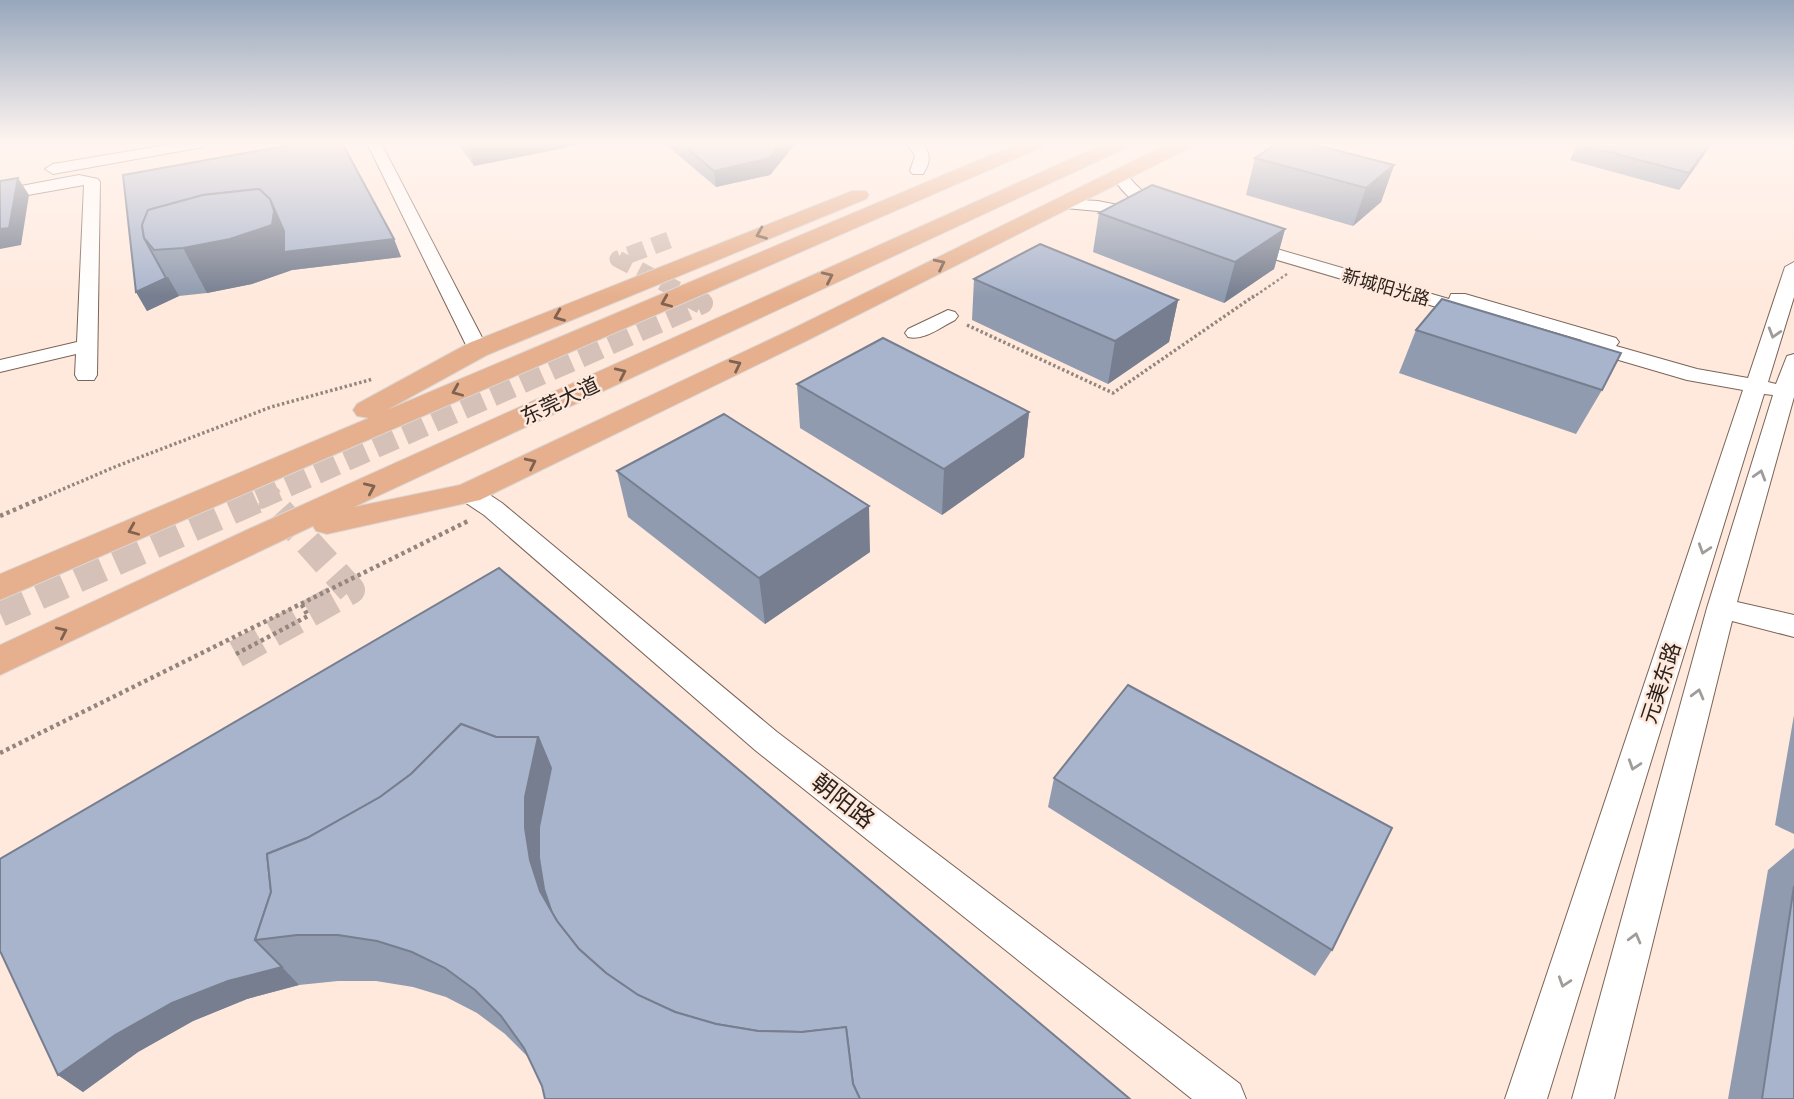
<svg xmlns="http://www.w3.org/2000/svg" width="1794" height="1099" font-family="'Roboto Serif','Noto Sans SC',serif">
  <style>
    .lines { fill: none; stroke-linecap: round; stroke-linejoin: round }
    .minor-tunnel-far2 { stroke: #d5c1b7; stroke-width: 17; stroke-dasharray: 17 9; stroke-linecap: butt }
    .minor-tunnel-far1 { stroke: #d5c1b7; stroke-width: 22; stroke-dasharray: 22 10; stroke-linecap: butt }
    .minor-tunnel { stroke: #d5c1b7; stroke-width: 28; stroke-dasharray: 28 14; stroke-linecap: butt }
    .minor-casing { stroke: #7b6457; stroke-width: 2 }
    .major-casing { stroke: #d9d7d6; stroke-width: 2 }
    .path-far2 { stroke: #95867d; stroke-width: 2.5; stroke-dasharray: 2.5 2.5; stroke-linecap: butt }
    .path-far1 { stroke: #95867d; stroke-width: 3.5; stroke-dasharray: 2.5 2.5; stroke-linecap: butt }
    .path { stroke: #95867d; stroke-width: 4.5; stroke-dasharray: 3.5 3.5; stroke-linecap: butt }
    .minor { fill: #fff; fill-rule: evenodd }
    .major { fill: #e6b08e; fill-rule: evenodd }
    .wall { fill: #909baf }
    .shaded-wall { fill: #767e8f }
    .building { fill: #a8b4cc; stroke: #767e8f; stroke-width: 2 }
    .oneway { stroke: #806250 }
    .oneway2 { stroke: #a09c99 }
    .labels { text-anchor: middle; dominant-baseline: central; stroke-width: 5; stroke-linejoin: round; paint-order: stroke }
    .far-street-label { font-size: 18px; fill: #2c231d; stroke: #ffe9dd }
    .street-label { font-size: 21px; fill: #2c231d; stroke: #ffe9dd }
    .near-street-label { font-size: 24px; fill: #2c231d; stroke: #ffe9dd }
  </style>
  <rect width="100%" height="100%" fill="#ffe9dd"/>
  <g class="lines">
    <!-- minor-tunnel-far2 -->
    <path class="minor-tunnel-far2" d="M669,240L618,259L693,298"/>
    <!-- minor-tunnel-far1 -->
    <g class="minor-tunnel-far1">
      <path d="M266,496L269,499"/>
      <path d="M258,499L702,303L689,296"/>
    </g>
    <!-- minor-tunnel -->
    <g class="minor-tunnel">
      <path d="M0,613L262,497"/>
      <path d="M236,654L351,590L267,497"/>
    </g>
    <defs>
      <g id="minor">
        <path d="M178,143H210L203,147L53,174L45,169L53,164Z"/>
        <path d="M367,143H381L488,349L485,353H471L468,349Z"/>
        <path d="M907,143H922C931,154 931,162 923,174H913L910,171L915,156Z"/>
        <path d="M1120,170L1126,172C1137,190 1152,199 1173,206L1175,210L1173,214C1150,219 1121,194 1112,175Z"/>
        <path d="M79,175L98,179L100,182L97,375L94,380H78L75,375L76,354L0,372V360L77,342L84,185L0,200V190Z"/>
        <path d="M1060,199L1098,201L1148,211L1150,215L1142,220L1098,211L1054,207L1052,204L1054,201Z"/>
        <path d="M1246,240L1449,299L1451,294H1465L1616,338L1619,342L1616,346L1697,369L1748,378L1785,267L1794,262V297L1768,382L1776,384L1787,356L1794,354V397L1737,602L1794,615V637L1732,621L1614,1099H1572L1707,608L1773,395L1764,394L1547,1099H1505L1743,390L1687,380L1581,349L1578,345L1582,340L1483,311L1481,316H1467L1240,249L1237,245Z"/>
        <path d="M948,310L955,312L958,316L955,320C941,327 924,341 908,337L905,333L908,329Z"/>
        <path d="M469,485L478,487L502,503L777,732L1240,1084L1246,1099H1192L755,750L484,515L460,499L457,493L460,487Z"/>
      </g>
      <g id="major">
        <path d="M1019,143H1044L1042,147L0,600V574L369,418L357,416L353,410L357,404L469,343L852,191H866L869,195L866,199L487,355L387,410Z"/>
        <path d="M1106,143H1130L1128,147L354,507L460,485L788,331L1170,143H1193L1191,147L806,341L480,500L327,534L316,531L313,526L0,675V645L251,528Z"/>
      </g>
    </defs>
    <!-- minor casing -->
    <use href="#minor" class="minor-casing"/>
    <!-- major casing -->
    <use href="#major" class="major-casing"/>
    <!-- path-far2 -->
    <path class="path-far2" d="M1252,298L1287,274"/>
    <!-- path-far1 -->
    <g class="path-far1">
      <path d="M967,325L1113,393L1254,296"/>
      <path d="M40,499L117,466L271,407L373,379"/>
    </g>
    <!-- path -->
    <g class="path">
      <path d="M0,516L44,497"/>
      <path d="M236,654L308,616L301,603"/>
      <path d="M0,753L470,520"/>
    </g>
    <!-- minor -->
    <use href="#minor" class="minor"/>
    <!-- major -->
    <use href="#major" class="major"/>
  </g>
  <!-- wall -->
  <g class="wall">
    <path d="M457,143H588L474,166Z"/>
    <path d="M664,143H796L770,175L716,187Z"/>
    <path d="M1578,144L1704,155L1679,190L1570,160Z"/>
    <path d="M1255,158L1394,165L1381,202L1353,226L1246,195Z"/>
    <path d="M123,175L394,239L401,257L292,270L252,284L207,293L179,296L147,311L136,292Z"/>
    <path d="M1099,213L1285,229L1274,269L1224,303L1093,252Z"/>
    <path d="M974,279L1178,300L1169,342L1108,384L972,320Z"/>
    <path d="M1416,330L1602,390L1576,434L1399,373Z"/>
    <path d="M797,384L1029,412L1024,457L942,515L800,428Z"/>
    <path d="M617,471L870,552L765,624L628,517Z"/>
    <path d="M499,568L542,1086L528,1057L505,1034L477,1013L446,997L413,987L376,981H338L299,985L247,999L193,1021L138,1052L83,1092L58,1075Z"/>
    <path d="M1794,715V834L1775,825Z"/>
    <path d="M1054,778L1332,950L1315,976L1048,807Z"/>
    <path d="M1794,848V1099H1728L1768,870Z"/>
  </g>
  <!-- shaded-wall -->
  <g class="shaded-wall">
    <path d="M468,143H588L474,166Z"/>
    <path d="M782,143H796L770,175L716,187L714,171Z"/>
    <path d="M1711,143L1704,155L1679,190L1689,173Z"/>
    <path d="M1394,165L1381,202L1353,226L1366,188Z"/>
    <path d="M18,178L29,195L21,245L0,249V229Z"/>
    <path d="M274,211L394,239L401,257L292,270L252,284L207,293L183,248Z"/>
    <path d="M1285,229L1274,269L1224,303L1235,262Z"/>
    <path d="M168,277L179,296L147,311L136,292Z"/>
    <path d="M1178,300L1169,342L1108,384L1115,341Z"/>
    <path d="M1029,412L1024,457L942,515L944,469Z"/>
    <path d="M869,506L870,552L765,624L759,578Z"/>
    <path d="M538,737L559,788L563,934L540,891L530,860L525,828V797Z"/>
    <path d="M282,967L299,985L247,999L193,1021L138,1052L83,1092L58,1075L115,1035L172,1003L228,981Z"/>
  </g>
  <!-- building -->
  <g class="building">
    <path d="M301,143H342L394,239L284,252V231L270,199L259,189L203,195L148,210L142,225L144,238L166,278L136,292L123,175Z"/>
    <path d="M681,143H782L769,158L714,171Z"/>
    <path d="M1277,143H1308L1394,165L1366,188L1255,158Z"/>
    <path d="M1579,143H1710L1689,173L1578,144Z"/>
    <path d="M18,178L9,228L0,229V181Z"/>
    <path d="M1152,185L1285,229L1235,262L1099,213Z"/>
    <path d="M259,189L270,199L274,211L272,225L230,239L183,248L154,250L144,238L142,225L148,210L203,195Z"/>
    <path d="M1040,244L1178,300L1115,341L974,279Z"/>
    <path d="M1442,299L1621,353L1602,390L1416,330Z"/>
    <path d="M883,338L1029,412L944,469L797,384Z"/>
    <path d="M724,414L869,506L759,578L617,471Z"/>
    <path d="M499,568L1130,1099H860L853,1084L846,1027L802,1032L758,1031L716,1024L675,1012L638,995L606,973L579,949L557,921L552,913L544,889L539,858V827L551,768L538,737H496L461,724L411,774L380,797L307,838L267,854L271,892L255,940L282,967L228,981L172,1003L115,1035L58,1075L0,951V859Z"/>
    <path d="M1128,685L1392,828L1332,950L1054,778Z"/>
    <path d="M461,724L496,737H538L525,797V828L530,860L540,891L557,921L579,949L606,973L638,995L675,1012L716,1024L758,1031L802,1032L846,1027L853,1084L860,1099H545L542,1086L524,1048L501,1016L475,990L445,968L412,952L377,941L338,935H297L255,940L271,892L267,854L307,838L380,797L411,774Z"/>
    <path d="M1794,886V1099H1762Z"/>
  </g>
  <!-- one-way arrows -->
  <defs><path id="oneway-chevron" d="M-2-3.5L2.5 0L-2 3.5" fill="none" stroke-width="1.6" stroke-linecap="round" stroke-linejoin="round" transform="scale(1.75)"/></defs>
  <g class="oneway">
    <use href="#oneway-chevron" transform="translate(761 234) rotate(158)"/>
    <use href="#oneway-chevron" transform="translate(940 264) rotate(-26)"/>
    <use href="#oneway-chevron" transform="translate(828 277) rotate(-25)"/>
    <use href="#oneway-chevron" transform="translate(666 302) rotate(157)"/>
    <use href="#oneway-chevron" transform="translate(559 316) rotate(158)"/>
    <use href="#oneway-chevron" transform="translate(736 365) rotate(-26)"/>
    <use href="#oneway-chevron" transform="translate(621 373) rotate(-25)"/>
    <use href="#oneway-chevron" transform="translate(457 391) rotate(157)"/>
    <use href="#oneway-chevron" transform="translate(531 463) rotate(-26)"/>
    <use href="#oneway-chevron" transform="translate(370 488) rotate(-24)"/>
    <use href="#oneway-chevron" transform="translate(133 530) rotate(157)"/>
    <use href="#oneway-chevron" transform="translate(62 632) rotate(-25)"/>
  </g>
  <g class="oneway2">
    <use href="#oneway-chevron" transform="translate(1774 333) rotate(107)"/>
    <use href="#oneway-chevron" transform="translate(1760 475) rotate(-73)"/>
    <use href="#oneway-chevron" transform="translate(1704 549) rotate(108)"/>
    <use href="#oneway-chevron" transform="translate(1698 694) rotate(-75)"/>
    <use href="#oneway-chevron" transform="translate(1634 765) rotate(108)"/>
    <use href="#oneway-chevron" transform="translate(1635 938) rotate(-75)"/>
    <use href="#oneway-chevron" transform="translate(1564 982) rotate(108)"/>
  </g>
  <!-- sky -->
  <linearGradient id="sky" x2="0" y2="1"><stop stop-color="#97a7bc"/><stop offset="0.48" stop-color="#fff5f0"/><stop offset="1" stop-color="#fff5f0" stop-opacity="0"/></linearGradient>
  <rect width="1794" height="297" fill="url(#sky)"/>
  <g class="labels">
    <!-- far-street labels -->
    <g class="far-street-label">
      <text transform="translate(1386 287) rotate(16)">新城阳光路</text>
    </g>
    <!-- street labels -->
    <g class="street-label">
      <text transform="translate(560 401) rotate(-25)">东莞大道</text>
      <text transform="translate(1661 683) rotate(-72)">元美东路</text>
    </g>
    <!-- near-street labels -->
    <g class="near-street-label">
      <text transform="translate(843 801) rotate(38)">朝阳路</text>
    </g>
  </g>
</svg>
